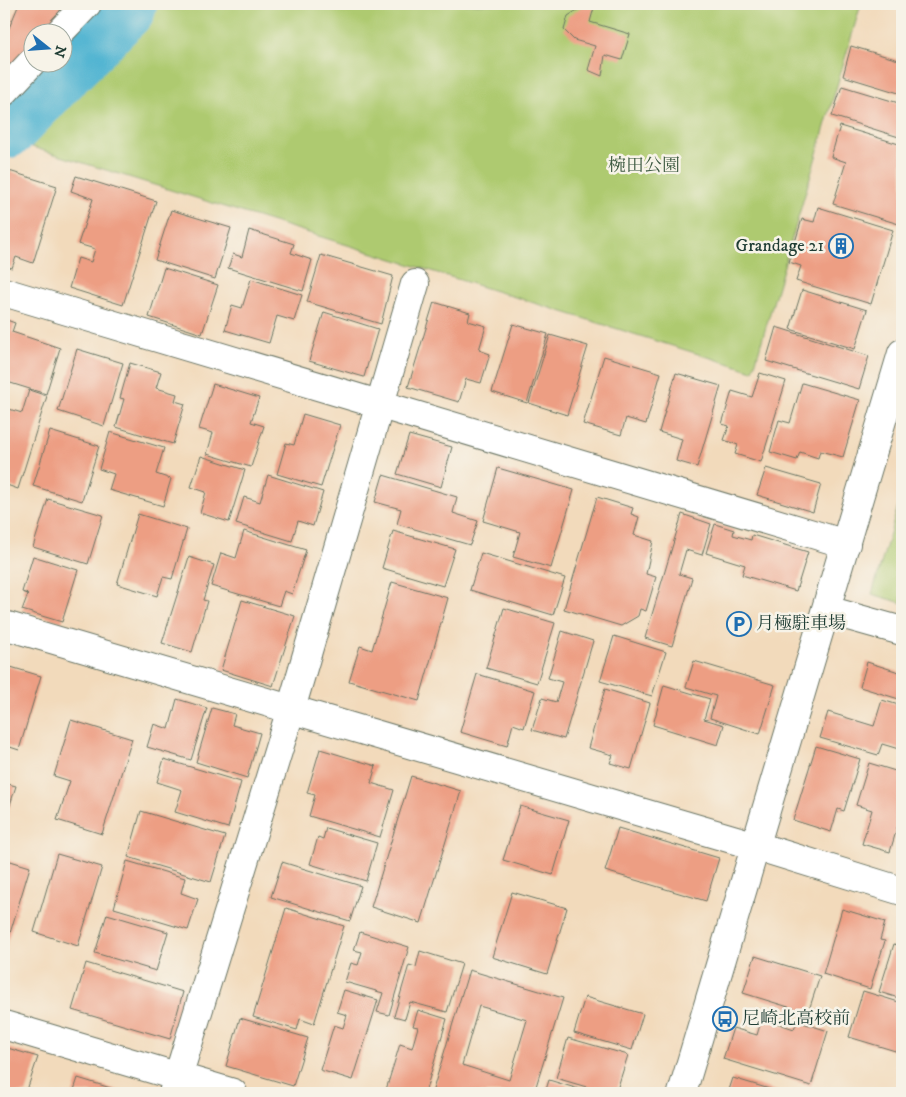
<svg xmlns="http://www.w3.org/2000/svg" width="906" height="1097" font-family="'IM FELL DW Pica','Noto Serif JP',serif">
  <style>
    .green { fill: #aeca70; stroke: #668452 }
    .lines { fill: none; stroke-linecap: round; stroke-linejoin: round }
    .river { stroke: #53b5d2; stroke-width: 74 }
    .building { fill: #ed9e83; fill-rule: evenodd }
    .minor-casing { stroke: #697463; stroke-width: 30 }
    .tertiary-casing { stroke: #697463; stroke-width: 30 }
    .minor { stroke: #fff; stroke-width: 28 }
    .tertiary { stroke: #fff; stroke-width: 28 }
    .labels { text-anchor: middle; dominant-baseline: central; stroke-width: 5; stroke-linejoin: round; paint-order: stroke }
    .park-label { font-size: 18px; fill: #3c5940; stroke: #f7f3e8 }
    .poi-label { font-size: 18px; fill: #1f3d34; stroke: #f7f3e8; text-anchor: start }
  </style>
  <rect width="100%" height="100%" fill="#f7f3e8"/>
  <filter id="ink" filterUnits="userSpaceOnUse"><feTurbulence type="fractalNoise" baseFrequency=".02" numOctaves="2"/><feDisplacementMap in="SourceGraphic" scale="10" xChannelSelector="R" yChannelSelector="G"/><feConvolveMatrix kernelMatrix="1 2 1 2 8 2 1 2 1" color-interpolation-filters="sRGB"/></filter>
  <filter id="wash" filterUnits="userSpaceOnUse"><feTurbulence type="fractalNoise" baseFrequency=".0096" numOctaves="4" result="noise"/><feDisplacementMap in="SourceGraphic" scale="20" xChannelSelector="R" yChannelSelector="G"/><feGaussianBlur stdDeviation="1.12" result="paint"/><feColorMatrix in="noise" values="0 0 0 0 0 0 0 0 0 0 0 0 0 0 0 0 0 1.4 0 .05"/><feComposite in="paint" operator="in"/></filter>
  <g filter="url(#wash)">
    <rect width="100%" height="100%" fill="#f2dabb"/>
    <!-- green -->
    <g class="green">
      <path d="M159,4H861L753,371L16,142Z"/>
      <path d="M902,493V603L872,594Z"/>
    </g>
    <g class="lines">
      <!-- river -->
      <g class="river">
        <path d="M62,62L120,4"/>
        <path d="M4,122L62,62"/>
      </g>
    </g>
    <g id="blocks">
      <!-- building -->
      <g class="building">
        <path d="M19,4H64L51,26L45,32H32V45L15,61L4,80V40Z"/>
        <path d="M583,4H595L590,22L630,34L622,60L605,55L602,76L588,70L595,46L574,40L564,30L568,16L582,7Z"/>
        <path d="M851,46L902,61V94L843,76Z"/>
        <path d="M842,86L902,104V138L832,116Z"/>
        <path d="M840,126L902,145V225L833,204L846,162L831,157Z"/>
        <path d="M6,170L57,186L33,263L16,257L12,268L4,266V178Z"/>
        <path d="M76,176L156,201L123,305L69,288L78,258L91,262L95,249L78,244L93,199L71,191Z"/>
        <path d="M818,207L893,230L871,304L796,281L801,266L789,262L802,219L814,222Z"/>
        <path d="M171,210L231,228L215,279L155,260Z"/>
        <path d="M249,230L294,244L291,253L312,260L303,291L228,268L233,254L242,257Z"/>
        <path d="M321,255L393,276L381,324L307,302Z"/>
        <path d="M164,268L218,285L202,334L149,317Z"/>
        <path d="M251,279L302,295L294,321L277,316L269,343L225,330L232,305L242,308Z"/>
        <path d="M802,290L867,310L855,349L790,329Z"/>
        <path d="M434,302L470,313L468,321L486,326L479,350L490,354L481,383L466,379L459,402L408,387Z"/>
        <path d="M324,312L378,329L364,377L309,361Z"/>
        <path d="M4,319L15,323L12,332L60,348L46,394L4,381V362L7,351L4,350Z"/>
        <path d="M513,324L548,334L527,403L492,392Z"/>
        <path d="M776,327L869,356L859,389L766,361Z"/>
        <path d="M550,335L588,346L567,415L529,403Z"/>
        <path d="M77,349L123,363L104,426L58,411Z"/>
        <path d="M604,356L661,373L646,424L626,418L621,435L583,424Z"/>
        <path d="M130,363L161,372L156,388L177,394L175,401L185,404L173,444L116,427L124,399L120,398Z"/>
        <path d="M676,373L721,386L697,467L676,461L682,439L659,432Z"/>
        <path d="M760,373L786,381L761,462L735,454L738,445L724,440L729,426L722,424L732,391L752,397Z"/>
        <path d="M802,383L860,400L843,457L820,451L818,458L800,452L797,460L770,452L779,420L790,423Z"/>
        <path d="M213,384L259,398L251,422L264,426L251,467L207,454L213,433L199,429Z"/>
        <path d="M29,390L47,396L18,489L4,484V427L9,409L22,413Z"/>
        <path d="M303,414L340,425L321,487L277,474L286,443L294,445Z"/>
        <path d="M50,431L99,446L82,501L33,486Z"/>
        <path d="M110,432L164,448L156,474L171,479L163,506L109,490L114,474L99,469Z"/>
        <path d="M409,435L452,447L441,487L397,474Z"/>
        <path d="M201,456L245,470L229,522L200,513L206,492L191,487Z"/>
        <path d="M498,468L574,490L551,568L513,557L520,532L483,521Z"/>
        <path d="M766,468L821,484L813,512L757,495Z"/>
        <path d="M268,475L323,492L313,526L298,521L292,541L236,524L244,497L260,502Z"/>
        <path d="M383,475L457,497L453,513L478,521L470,545L397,524L401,509L375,502Z"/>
        <path d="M597,497L633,508L631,514L639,517L634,535L653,541L646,574L656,577L646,611L640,609L638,616L621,626L564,609Z"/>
        <path d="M48,499L103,515L88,564L33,547Z"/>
        <path d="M138,514L187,529L172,579L163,577L157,596L117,584Z"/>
        <path d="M682,514L711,524L702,555L686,550L679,574L692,578L672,646L645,638Z"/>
        <path d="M715,524L734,530L733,535L751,540L752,535L808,552L796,591L742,575L745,565L706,553Z"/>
        <path d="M244,531L306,550L292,594L284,591L279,606L211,586L221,553L236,558Z"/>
        <path d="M393,531L455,549L443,586L382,568Z"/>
        <path d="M481,553L565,578L553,615L470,590Z"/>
        <path d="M33,556L78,570L62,622L22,610L28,594L22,592Z"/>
        <path d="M189,557L214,565L203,600L207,601L192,652L162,643Z"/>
        <path d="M392,582L448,598L419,701L349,681L360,646L372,650Z"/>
        <path d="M242,600L295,616L273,686L221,670Z"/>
        <path d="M504,608L555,623L537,683L486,668Z"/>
        <path d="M562,631L593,641L564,739L532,730L542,698L556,702L562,682L548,678Z"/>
        <path d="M614,636L666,652L652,696L600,681Z"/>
        <path d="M694,661L775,685L760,734L710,718L716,696L686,687Z"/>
        <path d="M867,662L902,673V700L860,687Z"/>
        <path d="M4,665L41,676L19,750L4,745Z"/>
        <path d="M477,674L535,691L524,728L513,724L507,746L460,732Z"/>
        <path d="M664,685L710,699L704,719L724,725L718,745L653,725Z"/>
        <path d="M605,689L650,703L631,769L610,763L613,755L588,748Z"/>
        <path d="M177,699L207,708L191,760L147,747L154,724L169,729Z"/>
        <path d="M882,700L902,706V750L882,744L878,755L820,738L828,712L874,726Z"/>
        <path d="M212,708L235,714L232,725L260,733L247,778L196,762Z"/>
        <path d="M71,720L132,739L102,834L57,820L70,781L54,776Z"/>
        <path d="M816,746L860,759L844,811L838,809L831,832L793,820Z"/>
        <path d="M320,749L376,766L371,783L394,790L380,837L309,816L315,795L307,793Z"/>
        <path d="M164,759L241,782L228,828L175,812L182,790L157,782Z"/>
        <path d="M869,763L902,773V811L890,852L862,844L872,810L856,805Z"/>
        <path d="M411,776L461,791L421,923L371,907Z"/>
        <path d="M4,783L16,786L4,824Z"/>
        <path d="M520,806L569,820L553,875L503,860Z"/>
        <path d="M141,811L225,836L211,882L128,857Z"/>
        <path d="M326,828L377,843L366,881L310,864L318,837L323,839Z"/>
        <path d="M618,828L719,858L706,901L605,871Z"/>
        <path d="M57,854L102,867L78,946L34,932Z"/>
        <path d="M4,859L30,867L4,953Z"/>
        <path d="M127,861L185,878L181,893L198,899L188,930L114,908Z"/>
        <path d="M282,862L361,886L350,921L271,897Z"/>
        <path d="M512,892L567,908L547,974L492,957Z"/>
        <path d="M286,908L344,926L314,1024L300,1019L297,1030L253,1017Z"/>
        <path d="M842,909L885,922L880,940L885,941L870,989L823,974Z"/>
        <path d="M107,914L168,932L156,971L95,953Z"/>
        <path d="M360,932L409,947L389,1015L377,1012L383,993L345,982L351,963L358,965L362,952L354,950Z"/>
        <path d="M902,941V999L879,992L894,944L900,946Z"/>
        <path d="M420,951L462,964L447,1012L410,1002L405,1019L394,1016L409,965L416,967Z"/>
        <path d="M755,956L820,976L808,1013L743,993Z"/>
        <path d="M86,963L183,992L170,1039L72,1010Z"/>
        <path d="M469,970L563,998L534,1093H432ZM479,1006L527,1020L509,1080L462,1065Z"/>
        <path d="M344,990L378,1000L353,1080L320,1070L334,1025L343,1028L347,1015L337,1012Z"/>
        <path d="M863,991L902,1003V1053L849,1037Z"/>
        <path d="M585,997L643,1014L632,1050L574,1033Z"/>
        <path d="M418,1010L447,1019L425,1093H385L400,1044L412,1048L418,1027L413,1026Z"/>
        <path d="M240,1018L308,1038L293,1086L226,1066Z"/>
        <path d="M762,1018L794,1029L797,1021L828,1031L811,1086L723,1059L733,1028L757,1035Z"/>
        <path d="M568,1038L628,1055L616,1093H607L556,1078Z"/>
        <path d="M4,1047L38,1057L26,1093H4Z"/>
        <path d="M78,1078L127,1093H73Z"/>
        <path d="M733,1078L783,1093H728Z"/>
        <path d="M549,1080L592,1093H545Z"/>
      </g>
    </g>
  </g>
  <g filter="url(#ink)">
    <use href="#blocks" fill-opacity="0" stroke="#697463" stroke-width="1"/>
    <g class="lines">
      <defs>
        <g id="minor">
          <path d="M60,32L87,4"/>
          <path d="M4,92L32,62"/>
          <path d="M4,292L846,544"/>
          <path d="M827,610L902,631"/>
          <path d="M4,625L756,846L902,891"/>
          <path d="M4,1025L233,1093"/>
          <path d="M173,1093L291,709L415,284"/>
        </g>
        <path id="tertiary" d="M682,1093L902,353"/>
      </defs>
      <!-- minor casing -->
      <use href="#minor" class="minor-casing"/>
      <!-- tertiary casing -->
      <use href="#tertiary" class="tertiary-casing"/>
      <!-- minor -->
      <use href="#minor" class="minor"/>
      <!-- tertiary -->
      <use href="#tertiary" class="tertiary"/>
    </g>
  </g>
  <!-- icons -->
  <defs>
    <symbol id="building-ring" viewBox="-11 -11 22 22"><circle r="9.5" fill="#f7f3e8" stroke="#1f6fb2" stroke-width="1.5"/><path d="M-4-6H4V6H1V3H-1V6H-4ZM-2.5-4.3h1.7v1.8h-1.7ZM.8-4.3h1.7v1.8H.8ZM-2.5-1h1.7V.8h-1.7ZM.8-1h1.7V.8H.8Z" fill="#1f6fb2"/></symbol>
    <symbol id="parking-ring" viewBox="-11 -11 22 22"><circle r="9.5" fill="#f7f3e8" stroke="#1f6fb2" stroke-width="1.5"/><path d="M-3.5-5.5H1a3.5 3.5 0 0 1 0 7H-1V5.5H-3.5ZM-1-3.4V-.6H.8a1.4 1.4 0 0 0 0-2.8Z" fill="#1f6fb2"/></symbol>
    <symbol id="bus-ring" viewBox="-11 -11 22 22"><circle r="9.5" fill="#f7f3e8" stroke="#1f6fb2" stroke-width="1.5"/><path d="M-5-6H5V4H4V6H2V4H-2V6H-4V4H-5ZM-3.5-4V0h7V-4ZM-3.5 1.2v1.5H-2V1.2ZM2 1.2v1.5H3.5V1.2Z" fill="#1f6fb2"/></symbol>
  </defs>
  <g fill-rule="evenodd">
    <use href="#building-ring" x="827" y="232" width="28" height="28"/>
    <use href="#parking-ring" x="725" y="610" width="28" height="28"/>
    <use href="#bus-ring" x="711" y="1005" width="28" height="28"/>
  </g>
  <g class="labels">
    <!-- park labels -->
    <g class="park-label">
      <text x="644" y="166">椀田公園</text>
    </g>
    <!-- poi labels -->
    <g class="poi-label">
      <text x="824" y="246" text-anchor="end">Grandage 21</text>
      <text x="756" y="624">月極駐車場</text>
      <text x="742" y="1019">尼崎北高校前</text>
    </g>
  </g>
  <!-- margin -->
  <rect width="906" height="1097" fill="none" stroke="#f7f3e8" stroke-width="20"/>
  <!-- north arrow -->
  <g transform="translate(48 48) rotate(107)"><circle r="24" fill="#f7f3e8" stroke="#a1aaa0"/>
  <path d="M0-4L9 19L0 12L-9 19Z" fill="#1f6fb2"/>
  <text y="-8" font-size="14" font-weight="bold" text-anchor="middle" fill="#1f3d34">N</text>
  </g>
</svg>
